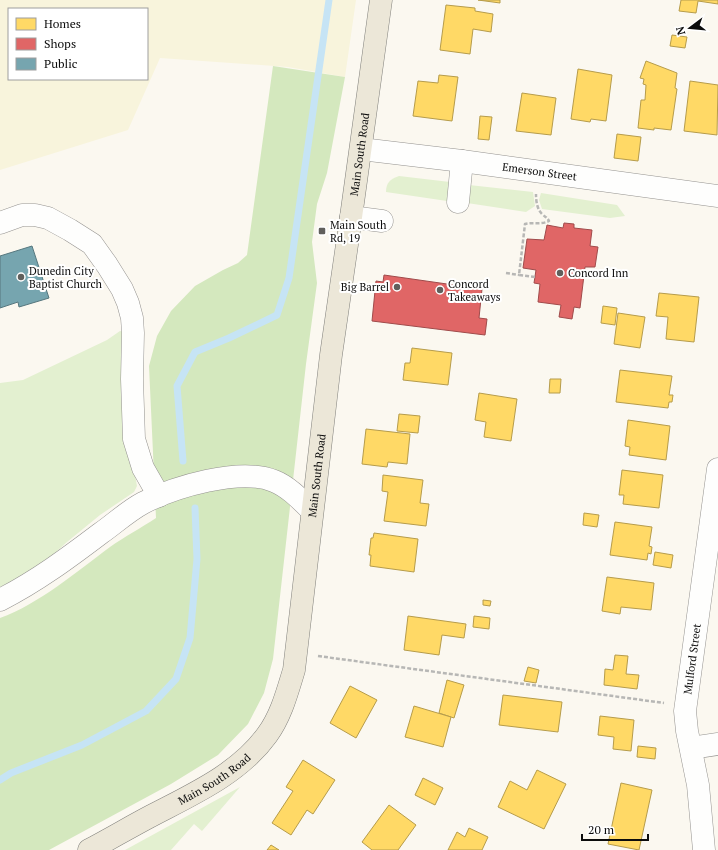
<svg xmlns="http://www.w3.org/2000/svg" width="718" height="850" font-family="'PT Serif',serif">
  <style>
    .farmland { fill: #f8f4dc; fill-rule: evenodd }
    .green { fill: #e3f0d0 }
    .forest { fill: #d4e8be }
    .homes { fill: #ffd966; stroke: #b69c4b }
    .shops { fill: #e06666; stroke: #a04b4b }
    .public { fill: #76a5af; stroke: #56777e }
    .lines { fill: none; stroke-linecap: round; stroke-linejoin: round }
    .stream { stroke: #c6e4f5; stroke-width: 7 }
    .minor-casing { stroke: #94928f; stroke-width: 23 }
    .major-casing { stroke: #81807c; stroke-width: 23 }
    .path { stroke: #b7b7b5; stroke-width: 2.5; stroke-dasharray: 4 2; stroke-linecap: butt }
    .minor { stroke: #fefefd; stroke-width: 22 }
    .major { stroke: #ece7d8; stroke-width: 22 }
    .poi-dot { fill: #605f5c; stroke: #fff; stroke-width: 1.5 }
    .labels { text-anchor: middle; dominant-baseline: central; stroke-width: 4; stroke-linejoin: round; paint-order: stroke }
    .street-label { font-size: 11px; fill: #0c0c0c; stroke: #fff }
    .poi-label { font-size: 11px; fill: #0c0c0c; stroke: #fff; text-anchor: start }
  </style>
  <rect width="100%" height="100%" fill="#fbf8f0"/>
  <!-- farmland -->
  <path class="farmland" d="M0,0H356L345,77L288,67L160,58L128,130L0,170ZM9,9H147V79H9Z"/>
  <!-- green -->
  <g class="green">
    <path d="M399,176L450,182L447,201L386,192C386,183 390,179 399,176Z"/>
    <path d="M469,185L533,192L535,206L526,212L467,203Z"/>
    <path d="M541,193L617,205L625,216L610,218L542,209L539,200Z"/>
    <path d="M120,331L127,332L128,339L122,405L137,486L134,492L100,515L67,542L34,572L0,587V383L23,380L107,340Z"/>
    <path d="M240,787L202,831L194,824L171,850H125Z"/>
  </g>
  <!-- forest -->
  <path class="forest" d="M273,66L345,77L327,173L317,204L312,242L317,283L306,364L273,659L264,693L248,724L218,755L171,784L49,850H0V618C39,604 76,572 110,547C124,537 141,528 156,518L149,366L157,336L171,311L195,286L223,270L238,263L247,255Z"/>
  <!-- homes -->
  <g class="homes">
    <path d="M478,0H500V3Z"/>
    <path d="M681,0H718V4L698,1L696,13L679,11Z"/>
    <path d="M446,5L475,8V11L493,14L491,32L473,29L470,54L440,50Z"/>
    <path d="M672,35L687,37L685,48L670,46Z"/>
    <path d="M646,61L677,73L675,88L677,89L671,130L654,128V130L638,128L641,100H645L646,85L643,84L644,79L640,78Z"/>
    <path d="M578,69L612,75L606,121L591,119L590,122L571,119Z"/>
    <path d="M439,75L458,77L452,121L413,116L418,81L438,83Z"/>
    <path d="M690,81L718,85L717,135L684,131Z"/>
    <path d="M522,93L556,98L551,135L516,131Z"/>
    <path d="M480,116L492,117L489,140L478,139Z"/>
    <path d="M617,134L641,137L638,161L614,158Z"/>
    <path d="M659,293L699,297L694,342L666,339L668,317L656,316Z"/>
    <path d="M603,306L617,308L615,325L601,323Z"/>
    <path d="M618,313L645,317L640,348L614,344Z"/>
    <path d="M412,348L452,353L448,385L403,380L405,363H410Z"/>
    <path d="M620,370L672,376L669,395H673L672,402H669L668,408L616,402Z"/>
    <path d="M550,379H561L560,393H549Z"/>
    <path d="M479,393L517,399L511,441L484,437L486,422L475,420Z"/>
    <path d="M399,414L420,416L418,433L397,431Z"/>
    <path d="M628,420L670,426L666,460L629,455L630,447L625,446Z"/>
    <path d="M366,429L410,434L407,464L388,462L387,467L362,464Z"/>
    <path d="M622,470L663,475L659,508L623,504L624,495H619Z"/>
    <path d="M383,475L423,480L420,503L429,504L426,526L384,521L388,492L382,491Z"/>
    <path d="M584,513L599,515L597,527L583,525Z"/>
    <path d="M615,522L652,527L649,546L652,547L651,554L648,553L647,560L610,555Z"/>
    <path d="M374,533L418,539L414,572L370,566L371,555H369L371,538H373Z"/>
    <path d="M655,552L673,555L671,568L653,565Z"/>
    <path d="M607,577L654,583L651,610L621,607L620,614L602,611Z"/>
    <path d="M483,600L491,601L490,606L483,605Z"/>
    <path d="M408,616L466,624L464,638L442,635L439,655L404,650Z"/>
    <path d="M474,616L490,618L489,629L473,627Z"/>
    <path d="M615,655L628,656L626,674L639,675L637,689L604,685L605,669L613,670Z"/>
    <path d="M528,667L539,670L536,683L524,681Z"/>
    <path d="M447,680L464,685L454,718L439,713Z"/>
    <path d="M350,686L377,700L356,738L330,723Z"/>
    <path d="M503,695L562,702L558,732L499,725Z"/>
    <path d="M414,706L451,717L443,747L405,737Z"/>
    <path d="M600,716L634,720L631,751L613,749L614,737L598,735Z"/>
    <path d="M638,746L656,748L655,759L637,757Z"/>
    <path d="M303,760L335,780L313,814L307,810L291,835L272,823L293,791L286,787Z"/>
    <path d="M537,770L566,784L544,829L498,807L510,781L527,790Z"/>
    <path d="M423,778L443,788L435,805L415,795Z"/>
    <path d="M621,783L652,790L639,850L608,844Z"/>
    <path d="M389,805L416,825L398,850H372L362,842Z"/>
    <path d="M469,828L488,837L482,850H448L457,832L465,837Z"/>
    <path d="M271,845L279,850H267Z"/>
  </g>
  <!-- shops -->
  <g class="shops">
    <path d="M564,223L574,224V228L592,230L590,246L598,247L595,267H585L580,308L574,307L572,319L559,317L561,305L538,302L540,284L534,283L536,270L523,268L527,239L544,240L547,225L563,228Z"/>
    <path d="M384,275L482,289L479,318L487,319L485,335L372,321L376,281L383,282Z"/>
  </g>
  <!-- public -->
  <path class="public" d="M32,246L49,298L19,307L18,302L0,308V256Z"/>
  <g class="lines">
    <!-- stream -->
    <g class="stream">
      <path d="M183,461L177,386L195,352L229,338L277,315L289,278L329,0"/>
      <path d="M0,780L11,773L82,745L146,711L176,679L190,638L197,559L195,508"/>
    </g>
    <defs>
      <g id="minor">
        <path id="s1" d="M361,149L462,161L718,196"/>
        <path d="M458,202L462,161"/>
        <path d="M351,217L382,221"/>
        <path d="M0,223L22,215H35L48,218L70,230L92,244L107,265L122,289L128,303L132,318L133,333L132,379L134,439L143,468L159,496"/>
        <path d="M0,600C37,581 68,558 101,533C114,524 128,511 143,503C174,487 240,467 274,481C289,487 301,500 312,511"/>
        <path d="M691,748L718,744"/>
        <path id="s2" d="M704,850L698,785L687,731L685,711L718,469"/>
      </g>
      <g id="major">
        <path id="s3" d="M89,850C110,839 130,827 151,816C191,795 239,774 267,735C281,716 287,693 294,670L331,355L351,217L381,0"/>
      </g>
    </defs>
    <!-- minor casing -->
    <use href="#minor" class="minor-casing"/>
    <!-- major casing -->
    <use href="#major" class="major-casing"/>
    <!-- path -->
    <g class="path">
      <path d="M506,273L519,275"/>
      <path d="M535,277L519,275L525,224C533,222 541,225 549,221C547,217 545,217 542,214C537,209 536,201 536,194"/>
      <path d="M318,656L664,703"/>
    </g>
    <!-- minor -->
    <use href="#minor" class="minor"/>
    <!-- major -->
    <use href="#major" class="major"/>
  </g>
  <!-- markers -->
  <g class="poi-dot">
    <rect x="318" y="227" width="8" height="8" rx="2"/>
    <circle cx="560" cy="273" r="4"/>
    <circle cx="21" cy="277" r="4"/>
    <circle cx="397" cy="287" r="4"/>
    <circle cx="440" cy="290" r="4"/>
  </g>
  <g class="labels">
    <!-- street labels -->
    <g class="street-label">
      <text stroke="none"><textPath href="#s3" startOffset="804">Main South Road</textPath></text>
      <text stroke="none"><textPath href="#s1" startOffset="180">Emerson Street</textPath></text>
      <text stroke="none"><textPath href="#s3" startOffset="480">Main South Road</textPath></text>
      <text stroke="none"><textPath href="#s2" startOffset="193">Mulford Street</textPath></text>
      <text stroke="none"><textPath href="#s3" startOffset="144">Main South Road</textPath></text>
    </g>
    <!-- poi labels -->
    <g class="poi-label">
      <text x="330" y="225">Main South<tspan x="330" dy="13">Rd, 19</tspan></text>
      <text x="29" y="271">Dunedin City<tspan x="29" dy="13">Baptist Church</tspan></text>
      <text x="568" y="273">Concord Inn</text>
      <text x="448" y="284">Concord<tspan x="448" dy="13">Takeaways</tspan></text>
      <text x="389" y="287" text-anchor="end">Big Barrel</text>
    </g>
  </g>
  <!-- legend -->
  <rect x="8" y="8" width="140" height="72" fill="#ffffff" stroke="#9e9e9e"/>
  <rect x="16" y="18" width="20" height="12" fill="#ffd966" stroke="#9e9e9e"/>
  <text x="44" y="28" font-size="12" fill="#0c0c0c">Homes</text>
  <rect x="16" y="38" width="20" height="12" fill="#e06666" stroke="#9e9e9e"/>
  <text x="44" y="48" font-size="12" fill="#0c0c0c">Shops</text>
  <rect x="16" y="58" width="20" height="12" fill="#76a5af" stroke="#9e9e9e"/>
  <text x="44" y="68" font-size="12" fill="#0c0c0c">Public</text>
  <!-- north arrow -->
  <g transform="translate(690 28) rotate(254)" stroke="#ffffff" stroke-width="3" paint-order="stroke">
  <path d="M0-3L7 15L0 10L-7 15Z" fill="#0c0c0c"/>
  <text y="-6" font-size="11" font-weight="bold" text-anchor="middle" fill="#0c0c0c">N</text>
  </g>
  <!-- scale -->
  <path d="M582 834v6h66v-6" fill="none" stroke="#0c0c0c" stroke-width="2"/>
  <text x="588" y="834" font-size="12" fill="#0c0c0c" stroke="#ffffff" stroke-width="3" paint-order="stroke">20 m</text>
</svg>
